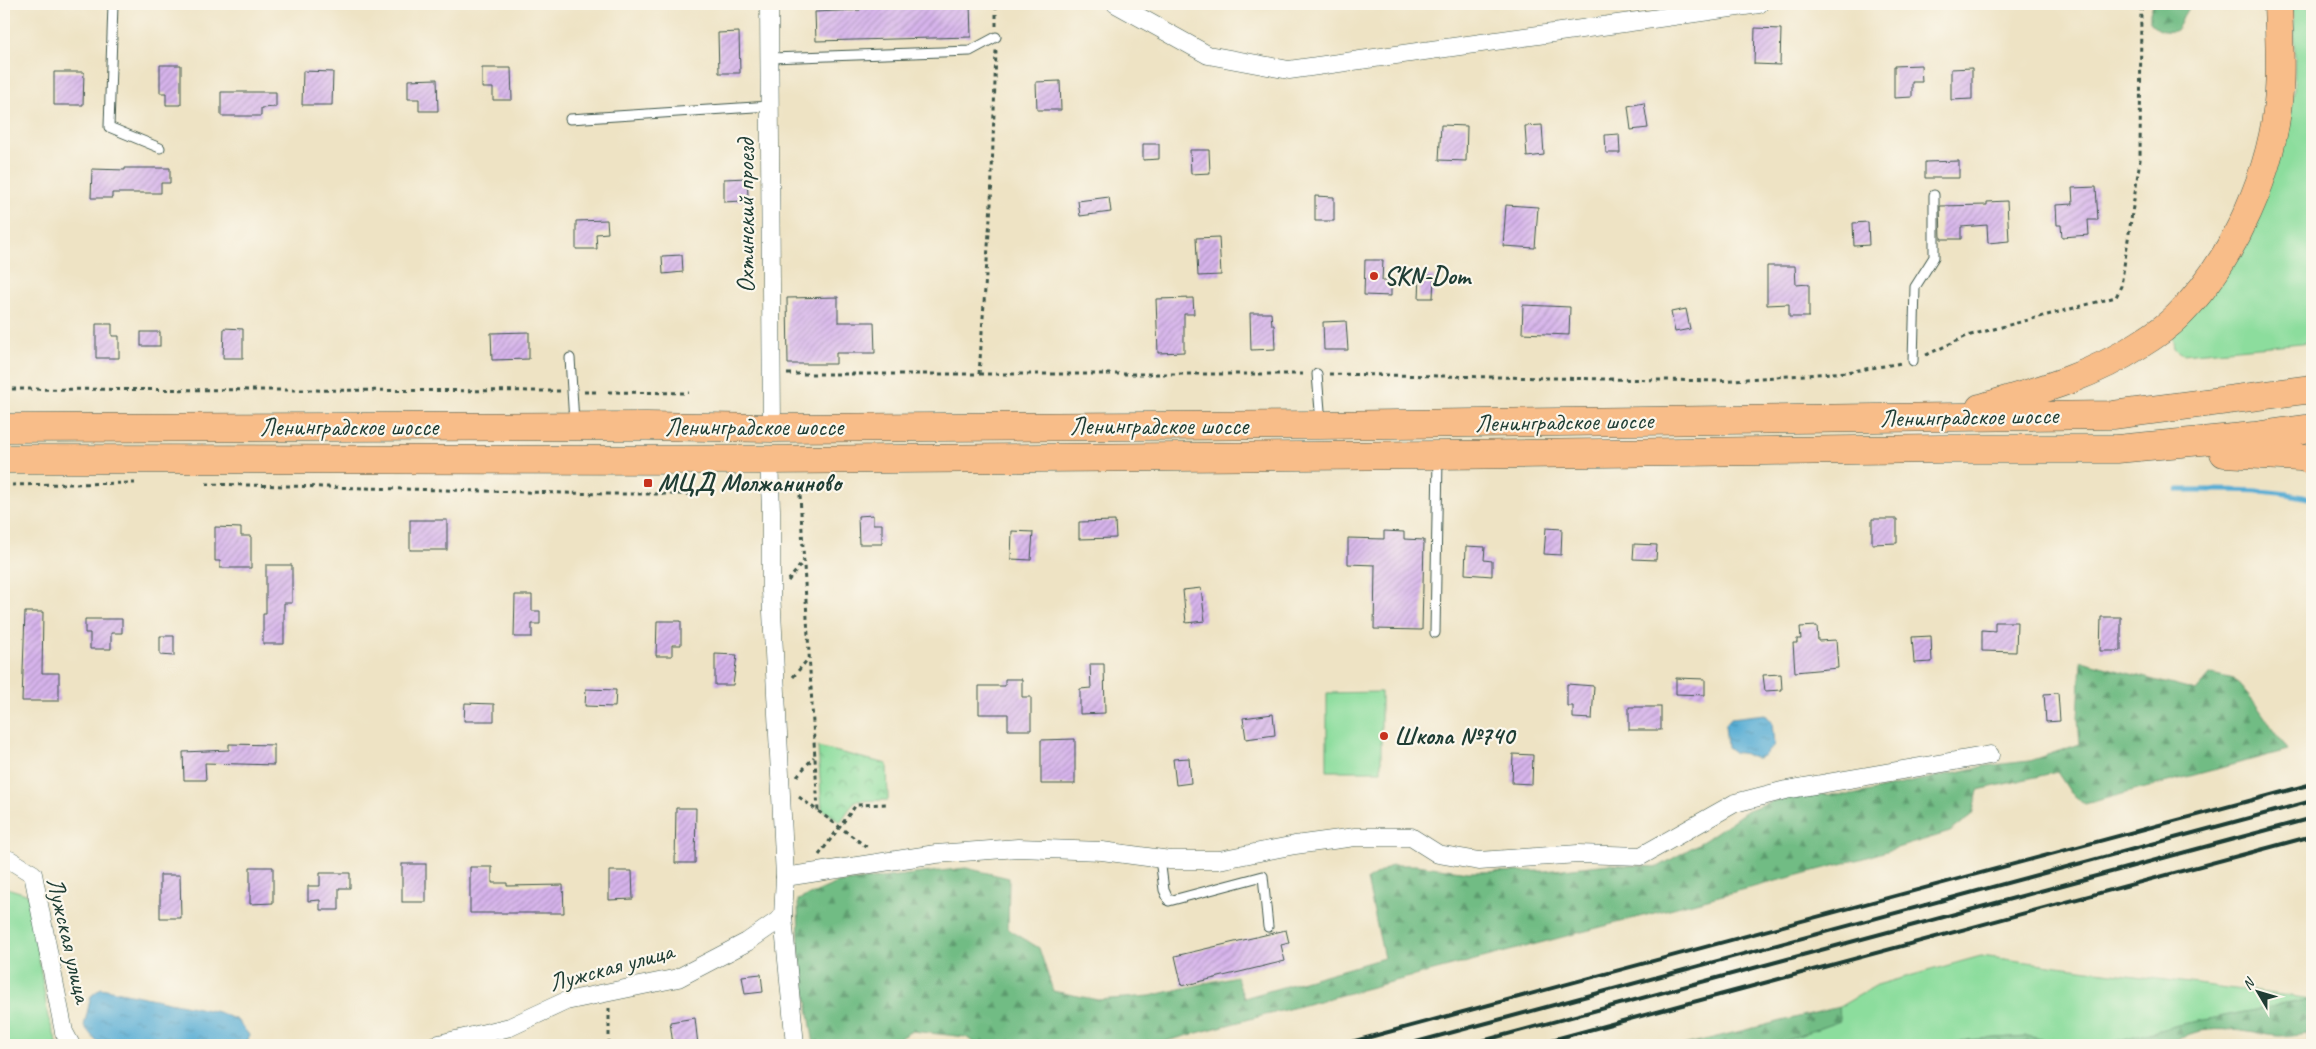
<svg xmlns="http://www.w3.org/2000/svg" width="2316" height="1049" font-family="Caveat,sans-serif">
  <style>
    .green { fill: #8cdd9d; stroke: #568d68 }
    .forest { fill: url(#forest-firs); stroke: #487c5c }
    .park { fill: url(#park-crowns); stroke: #568d68 }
    .water { fill: url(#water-ripples); stroke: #3c7584 }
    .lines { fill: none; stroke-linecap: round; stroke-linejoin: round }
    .stream { stroke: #58add4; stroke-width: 5 }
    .building { fill: url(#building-hatch) }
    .service-casing { stroke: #3e564a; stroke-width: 11 }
    .minor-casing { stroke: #3e564a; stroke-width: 19 }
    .trunk-casing { stroke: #3e564a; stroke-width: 29 }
    .path { stroke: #3e564a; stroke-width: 3; stroke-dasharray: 4 4; stroke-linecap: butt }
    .service { stroke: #fff; stroke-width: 9 }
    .minor { stroke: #fff; stroke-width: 18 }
    .trunk { stroke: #f8bd89; stroke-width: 28 }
    .rail { stroke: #1f3d34; stroke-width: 4 }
    .poi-dot { fill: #c8321e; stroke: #fbf7ec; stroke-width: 2 }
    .labels { text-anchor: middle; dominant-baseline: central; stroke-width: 4.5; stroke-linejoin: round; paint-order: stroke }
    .street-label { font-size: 25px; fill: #1f3d34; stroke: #fbf7ec }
    .poi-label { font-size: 25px; font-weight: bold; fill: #1f3d34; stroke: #fbf7ec; text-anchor: start }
  </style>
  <defs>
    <pattern id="forest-firs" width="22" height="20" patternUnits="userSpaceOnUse" patternTransform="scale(1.25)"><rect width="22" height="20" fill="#71bc84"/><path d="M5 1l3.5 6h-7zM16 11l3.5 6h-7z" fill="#5c9a6d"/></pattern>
    <pattern id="park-crowns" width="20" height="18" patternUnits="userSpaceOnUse" patternTransform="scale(1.25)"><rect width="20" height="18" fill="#8cdd9d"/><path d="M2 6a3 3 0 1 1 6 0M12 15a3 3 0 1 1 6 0" fill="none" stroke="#72b481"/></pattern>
    <pattern id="water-ripples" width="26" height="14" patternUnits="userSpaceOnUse" patternTransform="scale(1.25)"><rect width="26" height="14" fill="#58add4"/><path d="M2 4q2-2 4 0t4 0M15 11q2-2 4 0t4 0" fill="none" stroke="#488ead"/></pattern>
    <pattern id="building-hatch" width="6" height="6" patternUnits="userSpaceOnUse" patternTransform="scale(1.25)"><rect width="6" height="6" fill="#d7b4ec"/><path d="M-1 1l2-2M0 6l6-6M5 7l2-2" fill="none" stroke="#ae94c0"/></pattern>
  </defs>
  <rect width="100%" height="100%" fill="#fbf7ec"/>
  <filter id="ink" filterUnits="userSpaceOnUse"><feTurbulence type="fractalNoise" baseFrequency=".02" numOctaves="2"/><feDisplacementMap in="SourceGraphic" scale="10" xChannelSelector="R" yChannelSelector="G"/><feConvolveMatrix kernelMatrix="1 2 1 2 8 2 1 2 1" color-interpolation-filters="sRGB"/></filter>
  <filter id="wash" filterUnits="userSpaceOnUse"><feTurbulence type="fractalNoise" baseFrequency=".0096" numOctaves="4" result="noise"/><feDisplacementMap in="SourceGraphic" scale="20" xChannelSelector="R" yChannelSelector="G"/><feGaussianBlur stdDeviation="1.12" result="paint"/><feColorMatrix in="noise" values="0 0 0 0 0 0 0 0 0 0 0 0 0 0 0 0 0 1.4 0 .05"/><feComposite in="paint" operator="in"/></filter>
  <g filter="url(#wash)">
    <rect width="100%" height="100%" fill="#eee3c4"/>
    <!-- green -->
    <g class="green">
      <path d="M2292,4H2307L2312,16V342L2183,354L2174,348L2172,336L2286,134L2294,89L2295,41Z"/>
      <path d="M1381,692V771H1327V693Z"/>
      <path d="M4,887L29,895L48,1017L58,1045H4Z"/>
      <path d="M1981,956L2312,999L2178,1025L2106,1045H2067L2027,1036L1967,1040L1951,1045H1773L1839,1021V1007L1877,985Z"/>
    </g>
    <!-- forest -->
    <g class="forest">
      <path d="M2153,4H2192C2183,11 2183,23 2175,31C2163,32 2158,31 2150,22V13Z"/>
      <path d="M2081,661L2196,691L2211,674L2234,679L2257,706L2288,750L2085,804L2071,793L2057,772L1978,790L1972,815L1950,832L1860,859L1151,1045H977L966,1037L912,1031L887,1045H814L799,950L798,900L837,883L966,868L1009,878L1008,929L1039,948L1053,991L1098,1000L1150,996L1236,976L1244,998L1384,958L1367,880L1392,865H1417L1468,872L1545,871L1609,864L1658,867L1705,840L1748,810L1773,801L1800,794L1852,795L1985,766L2029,761L2080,744L2078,718Z"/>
      <path d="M2312,999V1045H2308L2306,1033C2298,1034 2288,1036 2279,1036C2243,1033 2203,1019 2170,1045H2106L2178,1025Z"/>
      <path d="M1839,1007L1840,1021L1773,1045H1684Z"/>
      <path d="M2027,1036L2067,1045H2034L2028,1042L2014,1045H1951L1967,1040Z"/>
    </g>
    <!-- park -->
    <path class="park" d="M818,747L887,764L888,800L855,801L840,822L822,809Z"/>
    <!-- water -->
    <g class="water">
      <path d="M1765,714L1772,722L1774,745C1753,770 1754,751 1735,753L1727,747L1725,725L1731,718Z"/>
      <path d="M101,988L218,1012L237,1020L249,1035L247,1045H116L96,1041L84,1026L91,996Z"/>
    </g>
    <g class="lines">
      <!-- stream -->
      <path class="stream" d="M2178,490C2222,490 2269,488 2312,499"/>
    </g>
    <g id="blocks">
      <!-- building -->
      <g class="building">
        <path d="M860,4H970L971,37L816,41L815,12L860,10Z"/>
        <path d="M1755,28L1781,29L1780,65L1754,64Z"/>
        <path d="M739,32L740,73H719L718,33Z"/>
        <path d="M160,65H181V105H166V93H160Z"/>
        <path d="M1921,65L1922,82H1912V97L1894,98V66Z"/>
        <path d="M482,68H511L512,100H493V88H482Z"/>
        <path d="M1972,68V99L1951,100V69Z"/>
        <path d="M303,71L333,72L332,105H302Z"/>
        <path d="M54,72H84L83,105H54Z"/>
        <path d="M437,79L438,111H419V99H408V80Z"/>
        <path d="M1060,81L1061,110H1037L1036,82Z"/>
        <path d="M221,92H276V107L261,108V116H221Z"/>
        <path d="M1644,103L1648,128L1631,130L1628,106Z"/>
        <path d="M1441,125L1467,126L1466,161L1439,160Z"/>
        <path d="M1542,125L1544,155L1527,157L1525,126Z"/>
        <path d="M1619,134L1620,153H1606L1605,135Z"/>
        <path d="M1143,144H1159V159L1143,160Z"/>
        <path d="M1190,150H1209L1210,173L1191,174Z"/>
        <path d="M1959,161V178H1925V162Z"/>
        <path d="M125,168H170V183H161V193H112V198H91L92,169L125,170Z"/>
        <path d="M747,178L748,196L742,197V201L724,202V179Z"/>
        <path d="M2096,187L2098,220H2088L2089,235L2062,237L2061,225H2057L2056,205L2073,204L2072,188Z"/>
        <path d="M1315,196L1334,197V221H1315Z"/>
        <path d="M1109,197L1111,212L1080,216L1078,201Z"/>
        <path d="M2007,201L2009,241L1988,243L1987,225L1961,227V239H1941L1940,206L1987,205V202Z"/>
        <path d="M1506,205L1538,207L1535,248L1503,246Z"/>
        <path d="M607,220L608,233L596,234L597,249H576V221Z"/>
        <path d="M1868,222L1869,245L1854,246L1853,223Z"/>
        <path d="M1219,237L1221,275L1198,276L1196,238Z"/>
        <path d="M682,255L683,272L663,274L662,256Z"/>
        <path d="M1365,260H1383L1382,281H1391V296L1364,295Z"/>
        <path d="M1767,266H1795L1796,285L1809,284V317H1789V304L1767,305Z"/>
        <path d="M1420,275L1434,276L1433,298H1419Z"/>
        <path d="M838,297V322H874L875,353H836V364H788L787,298Z"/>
        <path d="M1193,298L1194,314H1184V352L1158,353L1156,299Z"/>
        <path d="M1523,305L1570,307L1569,335L1522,333Z"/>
        <path d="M1686,309L1690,329L1675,332L1671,312Z"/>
        <path d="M1250,313H1271L1272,325H1274L1275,349L1251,350Z"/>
        <path d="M1346,321L1348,350H1324L1323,322Z"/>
        <path d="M96,324H112V336H119V358H96Z"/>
        <path d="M224,328L243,329V358H223Z"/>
        <rect x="141" y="332" width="19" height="14"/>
        <path d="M529,332V359L492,360L491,333Z"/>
        <path d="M873,515V524H882V544H859L858,516Z"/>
        <path d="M1872,519H1897V543L1872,544Z"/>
        <rect x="410" y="520" width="37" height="30"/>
        <path d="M1115,521L1116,538L1079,539V522Z"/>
        <path d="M215,527L241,528V536H251V568H220V561H215Z"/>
        <path d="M1546,528L1562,529L1561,555L1544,554Z"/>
        <path d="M1012,531L1033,532L1031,560L1011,559Z"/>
        <path d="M1384,531L1404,532V539L1424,540L1422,630L1374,629L1375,565L1348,564V538L1384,539Z"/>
        <path d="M1634,544L1657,545L1656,560L1633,559Z"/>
        <path d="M1466,546L1485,547L1484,560L1492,561V576L1465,574Z"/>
        <path d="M266,565H292V603H284V644H263V614H266Z"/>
        <path d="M1201,588L1205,621L1186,623L1183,590Z"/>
        <path d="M515,595H532V611H540V624H532V637H514Z"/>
        <path d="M25,612H43L42,673H59V701H22Z"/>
        <path d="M2101,617H2121V651H2100Z"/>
        <path d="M85,619H122V633H111V649H90V633H85Z"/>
        <path d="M657,621H681V645H672V656H656Z"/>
        <path d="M1995,622H2017L2016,652L1982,651V630L1995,631Z"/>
        <path d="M1817,626L1818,641L1836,640L1838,668L1795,672L1793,643H1797V639H1801L1800,627Z"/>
        <path d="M160,636H174V656L160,655Z"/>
        <path d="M1931,636L1932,662L1914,663L1912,637Z"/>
        <path d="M715,654L737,655L733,685H715Z"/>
        <path d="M1090,664H1104L1105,713L1080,714V689L1091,688Z"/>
        <path d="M1781,674L1782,690L1765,691L1763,675Z"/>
        <path d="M1676,678L1705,679V695L1676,694Z"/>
        <path d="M1005,679H1022V697H1031V730H1008V714H979V686H1005Z"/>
        <path d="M1567,684L1594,686L1592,719L1573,718V706H1567Z"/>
        <path d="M586,689L616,690L615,707L585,706Z"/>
        <path d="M2058,693L2060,721L2046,722L2044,694Z"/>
        <path d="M465,703L494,704V721H464Z"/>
        <rect x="1629" y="707" width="32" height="23"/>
        <path d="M1273,714L1275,735L1246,739L1243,718Z"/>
        <path d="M1075,739V784H1041V740Z"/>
        <path d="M229,744L274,745V765L205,763L206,780H184L183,752L229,750Z"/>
        <path d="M1513,754L1533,755L1532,784L1512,783Z"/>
        <path d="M1189,758L1191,783L1176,785L1173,759Z"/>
        <path d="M676,808H696L695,863H675Z"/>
        <rect x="402" y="864" width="24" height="38"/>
        <path d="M250,867H273V903L250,904Z"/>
        <path d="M470,867H492V883H507V886L563,885L564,913H470Z"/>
        <path d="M609,871H632L633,899L609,900Z"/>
        <path d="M320,873H350V888H339V910H320V900L308,901V886H320Z"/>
        <path d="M160,875H180L181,918H160Z"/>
        <path d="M1286,930L1289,943L1281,945L1285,961L1182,986L1175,956Z"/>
        <path d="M761,974L763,992L745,994L742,976Z"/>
        <path d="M695,1018L698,1045H673L670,1022Z"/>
      </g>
    </g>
  </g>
  <g filter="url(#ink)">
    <use href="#blocks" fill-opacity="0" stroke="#3e564a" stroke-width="1"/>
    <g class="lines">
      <defs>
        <g id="service">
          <path d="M113,4L109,127L160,148"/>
          <path d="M771,58L970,51L996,37"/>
          <path d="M570,119L771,106"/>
          <path d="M570,358L574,422"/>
          <path d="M1913,361L1915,287L1934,257V195"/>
          <path d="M1317,374L1321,423"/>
          <path d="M1435,633L1438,458"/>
          <path d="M1160,859L1164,890L1169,901L1263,876L1268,927"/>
        </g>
        <g id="minor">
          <path d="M769,4L772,428"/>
          <path d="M1116,4L1208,55L1289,70L1759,4"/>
          <path d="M769,460L771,510V591L785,877L783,917L795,1045"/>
          <path d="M4,859L10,860L33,874L64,1032L71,1045"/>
          <path d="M785,877L936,854L1018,848L1102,851L1170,860H1219L1295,845L1355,837H1411L1438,854L1479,861L1578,854L1641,856L1735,803L1786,790L1990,755"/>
          <path d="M435,1045L510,1027L566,1001L678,978L747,942L783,917"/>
        </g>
        <g id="trunk">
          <path d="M1980,408C2034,392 2091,377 2139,345C2152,337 2167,327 2178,316C2234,260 2274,170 2279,91C2281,62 2279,33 2278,4"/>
          <path d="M4,428L647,426L772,428L1321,425L2113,415L2312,389"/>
          <path d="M2224,453L2300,457L2312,460"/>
          <path d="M4,459L769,460L1438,455L1940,449H2117L2254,436L2312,428"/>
        </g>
      </defs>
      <!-- service casing -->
      <use href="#service" class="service-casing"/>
      <!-- minor casing -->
      <use href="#minor" class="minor-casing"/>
      <!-- trunk casing -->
      <use href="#trunk" class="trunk-casing"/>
      <!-- path -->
      <g class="path">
        <path d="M996,26V4"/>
        <path d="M1926,355L1967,336L2116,297L2121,286L2140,160L2141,4"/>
        <path d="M787,374H1305"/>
        <path d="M979,374L991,204L996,50"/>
        <path d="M1329,374L1718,381L1847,372L1902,363"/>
        <path d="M4,389L561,391"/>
        <path d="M584,392H599"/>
        <path d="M608,392L689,393"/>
        <path d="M206,484L603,494H691"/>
        <path d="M4,485L135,483"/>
        <path d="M800,495L818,811"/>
        <path d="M788,581L803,562"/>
        <path d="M793,677L808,659"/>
        <path d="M797,776L814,757"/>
        <path d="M799,797L868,848"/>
        <path d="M819,855L856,805L887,804"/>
        <path d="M609,1008V1045"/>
      </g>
      <!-- service -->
      <use href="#service" class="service"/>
      <!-- minor -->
      <use href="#minor" class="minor"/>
      <!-- trunk -->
      <use href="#trunk" class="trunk"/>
      <!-- rail -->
      <g class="rail">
        <path d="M1340,1045L2312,784"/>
        <path d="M1405,1045L2312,801"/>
        <path d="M1467,1045L2312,818"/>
        <path d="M1533,1045L2312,836"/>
      </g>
    </g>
  </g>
  <!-- markers -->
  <g class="poi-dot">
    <circle cx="1374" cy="276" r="5"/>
    <rect x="643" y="478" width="10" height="10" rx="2.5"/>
    <circle cx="1384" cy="736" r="5"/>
  </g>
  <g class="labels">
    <!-- street labels -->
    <g class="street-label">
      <text transform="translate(746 216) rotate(-90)">Охтинский проезд</text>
      <text transform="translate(1969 417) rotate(-1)">Ленинградское шоссе</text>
      <text transform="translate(1564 422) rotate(-1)">Ленинградское шоссе</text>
      <text x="1159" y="426">Ленинградское шоссе</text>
      <text x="349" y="427">Ленинградское шоссе</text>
      <text x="754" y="427">Ленинградское шоссе</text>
      <text transform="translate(69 940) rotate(77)">Лужская улица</text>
      <text transform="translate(611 967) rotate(-15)">Лужская улица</text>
    </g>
    <!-- poi labels -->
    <g class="poi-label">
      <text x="1384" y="276">SKN-Dom</text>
      <text x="658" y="483">МЦД Молжаниново</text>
      <text x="1394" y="736">Школа №740</text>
    </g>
  </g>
  <!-- margin -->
  <rect width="2316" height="1049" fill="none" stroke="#fbf7ec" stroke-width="20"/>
  <!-- north arrow -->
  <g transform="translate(2258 992) rotate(308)" stroke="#fbf7ec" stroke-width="4" paint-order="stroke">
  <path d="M0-4L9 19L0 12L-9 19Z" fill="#1f3d34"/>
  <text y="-8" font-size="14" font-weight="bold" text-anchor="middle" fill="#1f3d34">N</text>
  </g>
</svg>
